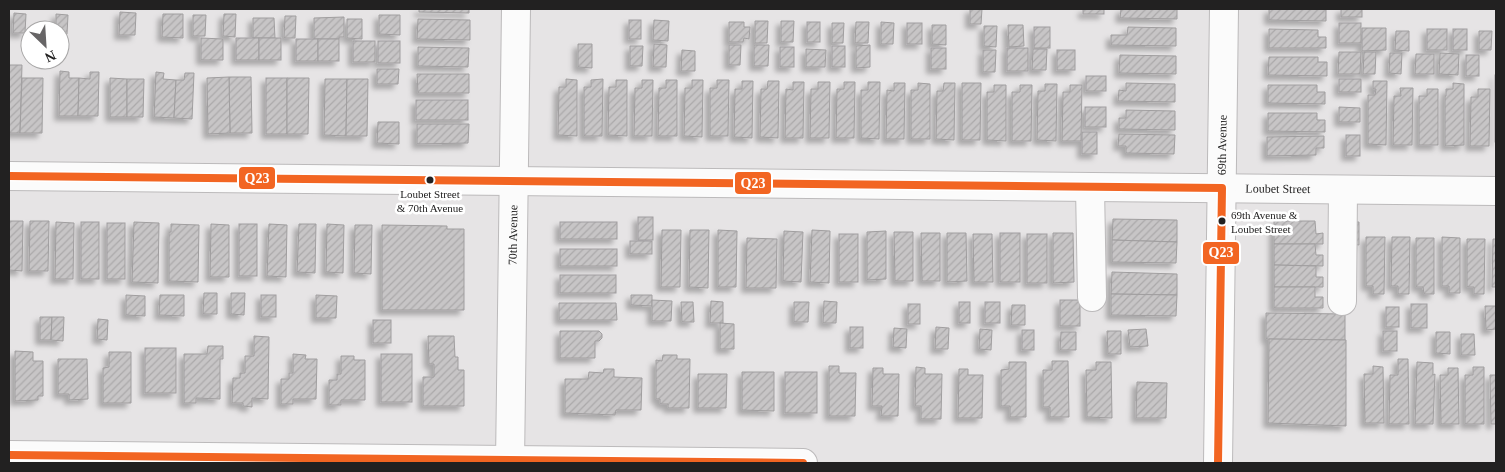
<svg xmlns="http://www.w3.org/2000/svg" width="1505" height="472" font-family="'Times New Roman',serif">
  <style>
    .building { fill: url(#building-hatch); stroke: #a09e9f; filter: url(#shadow) }
    .lines { fill: none; stroke-linecap: round; stroke-linejoin: round }
    .minor-casing { stroke: #bcbabb; stroke-width: 30 }
    .minor { stroke: #fbfbfb; stroke-width: 28 }
    .bus-1-casing { stroke: #fff; stroke-width: 11 }
    .bus-1 { stroke: #f26522; stroke-width: 8 }
    .bus-dot { fill: #222121; stroke: #fff; stroke-width: 2 }
    .labels { text-anchor: middle; dominant-baseline: central; stroke-width: 5; stroke-linejoin: round; paint-order: stroke }
    .bus-label { font-size: 11px; fill: #222121; stroke: #fff }
    .street-label { font-size: 12px; fill: #222121; stroke: #fff }
    .line-badge { stroke: #fff; stroke-width: 2 }
    .badge-label { font-size: 14px; text-anchor: middle; font-weight: bold; fill: #fff }
  </style>
  <defs>
    <pattern id="building-hatch" width="6" height="6" patternUnits="userSpaceOnUse" patternTransform="scale(1.25)"><rect width="6" height="6" fill="#c7c5c6"/><path d="M-1 1l2-2M0 6l6-6M5 7l2-2" fill="none" stroke="#aba9aa"/></pattern>
    <filter id="shadow"><feDropShadow dx="-4.5" dy="4.5" stdDeviation="2.5" flood-color="#0004"/></filter>
  </defs>
  <rect width="100%" height="100%" fill="#e6e4e5"/>
  <!-- building -->
  <g class="building">
    <path d="M419,9H469V13L419,12Z"/>
    <path d="M970,9H982L981,24H970Z"/>
    <rect x="1083" y="9" width="21" height="5"/>
    <path d="M1121,9H1177V19L1120,18Z"/>
    <path d="M1269,9H1326V21L1269,20Z"/>
    <rect x="1341" y="9" width="21" height="8"/>
    <path d="M120,12L136,13L135,35H119Z"/>
    <path d="M14,13L26,14L25,33H13Z"/>
    <path d="M56,14L68,15L67,34H60V30H56Z"/>
    <path d="M163,14H183V38L162,37Z"/>
    <path d="M224,14H236L235,37L223,36Z"/>
    <path d="M193,15H206L205,36H193Z"/>
    <path d="M379,15H400V35L379,34Z"/>
    <path d="M285,16H296L295,38H284Z"/>
    <path d="M344,17V37H339V39H314V18Z"/>
    <path d="M253,18H274L275,38H253Z"/>
    <path d="M347,19H362V39L347,38Z"/>
    <path d="M418,19L470,20V40L417,39Z"/>
    <rect x="629" y="20" width="12" height="19"/>
    <path d="M654,20L669,21L668,41L653,40Z"/>
    <path d="M755,21H768L767,43H755Z"/>
    <path d="M781,21H794L793,42H781Z"/>
    <path d="M729,22H744V27H750L749,39L744,38L743,42H729Z"/>
    <rect x="807" y="22" width="13" height="20"/>
    <path d="M856,22H869L868,43H855Z"/>
    <path d="M881,22L894,23L893,44H881Z"/>
    <path d="M832,23H844L843,43H832Z"/>
    <rect x="907" y="23" width="15" height="21"/>
    <rect x="1339" y="23" width="22" height="20"/>
    <path d="M932,25H946V45L932,44Z"/>
    <path d="M1008,25H1023L1024,46L1009,47Z"/>
    <path d="M984,26H997L996,47L984,46Z"/>
    <rect x="1034" y="27" width="16" height="21"/>
    <path d="M1128,27L1176,28V46L1111,45V35H1127Z"/>
    <path d="M1362,28H1386V50L1362,51Z"/>
    <path d="M1269,29L1318,30V37H1326V48H1269Z"/>
    <rect x="1427" y="29" width="20" height="21"/>
    <rect x="1453" y="29" width="14" height="21"/>
    <path d="M1396,31H1409V51L1395,50Z"/>
    <path d="M1479,31H1492L1491,50H1479Z"/>
    <path d="M201,38L223,39V60H201Z"/>
    <rect x="236" y="38" width="23" height="22"/>
    <rect x="259" y="38" width="22" height="22"/>
    <rect x="296" y="39" width="22" height="22"/>
    <rect x="318" y="39" width="21" height="22"/>
    <rect x="353" y="41" width="22" height="21"/>
    <rect x="378" y="41" width="22" height="22"/>
    <path d="M578,44H592V68L578,67Z"/>
    <path d="M654,44L667,45L666,67H653Z"/>
    <path d="M729,45H741L740,65H729Z"/>
    <path d="M754,45H769L768,66H754Z"/>
    <path d="M870,45V67L856,68V46Z"/>
    <path d="M630,46H643L642,66H630Z"/>
    <rect x="832" y="46" width="13" height="21"/>
    <path d="M418,47L469,48L468,67L418,66Z"/>
    <rect x="780" y="47" width="14" height="20"/>
    <rect x="931" y="48" width="15" height="21"/>
    <rect x="1007" y="48" width="21" height="23"/>
    <path d="M806,49L826,50L825,67H806Z"/>
    <path d="M1033,49H1047L1046,70H1032Z"/>
    <path d="M682,50L695,51V71H681Z"/>
    <path d="M983,50H996L995,72H983Z"/>
    <rect x="1057" y="50" width="18" height="20"/>
    <path d="M1339,52H1361L1360,74H1338Z"/>
    <path d="M1364,52H1376L1375,74H1363Z"/>
    <path d="M1390,53H1402L1401,74L1389,73Z"/>
    <path d="M1440,53L1459,54L1458,75L1439,74Z"/>
    <path d="M1416,54H1434V74H1415Z"/>
    <path d="M1120,55L1176,56V74L1119,73Z"/>
    <rect x="1466" y="55" width="13" height="21"/>
    <path d="M1269,57H1318V62H1327V76L1268,75Z"/>
    <path d="M9,65H22L20,133H9Z"/>
    <path d="M377,69H399L398,84H377Z"/>
    <path d="M60,71L69,72V78H79L78,116H59Z"/>
    <path d="M90,72H99L98,116H78L79,78L90,79Z"/>
    <path d="M156,72L164,73L163,79L176,80L174,118L154,117Z"/>
    <path d="M185,73H194L192,119L174,118L176,80H184Z"/>
    <path d="M417,74H469V93H418Z"/>
    <rect x="1495" y="75" width="1" height="67"/>
    <rect x="1086" y="76" width="20" height="15"/>
    <path d="M229,77H251L252,133H230Z"/>
    <path d="M229,77L230,133L208,134L207,78Z"/>
    <path d="M22,78H43L42,133H20Z"/>
    <path d="M110,78L127,79V117H110Z"/>
    <rect x="266" y="78" width="21" height="56"/>
    <path d="M287,78H309L308,134H287Z"/>
    <path d="M127,79H144L143,117H127Z"/>
    <path d="M325,79H347L346,136L324,135Z"/>
    <path d="M347,79H368L367,136H346Z"/>
    <path d="M566,79L577,80V136L558,135L559,87H566Z"/>
    <path d="M603,79L602,136H584V87H591V80Z"/>
    <rect x="1339" y="79" width="22" height="13"/>
    <path d="M616,80H627V136L608,135L609,87H616Z"/>
    <path d="M642,80H653L652,136H634L635,88H642Z"/>
    <path d="M666,80H677V136H658L659,88H666Z"/>
    <path d="M692,80H703L702,137L684,136L685,88H692Z"/>
    <path d="M717,80H729L728,136H710V88H717Z"/>
    <path d="M742,81H753L752,138L734,137L735,89H742Z"/>
    <path d="M768,81H779L778,138L760,137L761,89H767Z"/>
    <path d="M1373,81H1387L1386,145L1368,144V95H1375L1376,89H1373Z"/>
    <path d="M793,82H804L803,138H785L786,89L793,90Z"/>
    <path d="M818,82H830L829,138H810L811,89H818Z"/>
    <path d="M844,82H855L854,138H836L837,89H844Z"/>
    <path d="M868,82H880L879,139L861,138V90H868Z"/>
    <path d="M894,83H905L904,139H886L887,90L894,91Z"/>
    <path d="M918,83L930,84V139H911V90H918Z"/>
    <path d="M944,83H955L954,140L936,139L937,91H943Z"/>
    <path d="M962,83H981L980,140H962Z"/>
    <path d="M1126,83L1175,84V102L1118,101L1119,90L1126,91Z"/>
    <path d="M1453,83L1464,84V145L1445,146V96H1446V89H1453Z"/>
    <path d="M1045,84H1057L1056,141L1037,140L1038,91H1045Z"/>
    <path d="M994,85H1006V141L987,140V92H994Z"/>
    <path d="M1020,85H1032L1031,141H1012V92H1020Z"/>
    <path d="M1070,85H1082L1081,141H1062L1063,92H1070Z"/>
    <path d="M1268,85H1317V92H1325V104L1268,103Z"/>
    <path d="M1400,88H1413L1412,145H1393L1394,96H1401Z"/>
    <path d="M1427,89H1438V145H1419V96H1427Z"/>
    <path d="M1478,89H1490L1489,146H1470L1471,97H1478Z"/>
    <rect x="416" y="100" width="52" height="20"/>
    <rect x="1085" y="107" width="21" height="20"/>
    <path d="M1339,107L1360,108V122H1339Z"/>
    <path d="M1126,110L1175,111V130L1119,129V118H1126Z"/>
    <path d="M1268,113H1317V120H1325V132L1268,131Z"/>
    <path d="M378,122H399V144L377,143Z"/>
    <path d="M417,124H469L468,143L417,144Z"/>
    <rect x="1082" y="132" width="15" height="22"/>
    <path d="M1119,134L1175,135L1174,154L1126,153V146H1118Z"/>
    <rect x="1346" y="135" width="14" height="21"/>
    <path d="M1324,136V148H1316V155L1267,156V137Z"/>
    <rect x="638" y="217" width="15" height="23"/>
    <path d="M1113,219L1177,220V242L1112,240Z"/>
    <path d="M9,221H23L22,271L9,270Z"/>
    <path d="M30,221H49L48,271H29Z"/>
    <path d="M1274,221H1315L1316,234L1323,233V244H1274Z"/>
    <path d="M56,222L74,223L73,279H55Z"/>
    <rect x="81" y="222" width="18" height="57"/>
    <path d="M134,222L159,223L158,283L132,282Z"/>
    <rect x="560" y="222" width="57" height="17"/>
    <path d="M1349,222H1359V245L1349,244Z"/>
    <rect x="107" y="223" width="18" height="56"/>
    <path d="M171,224L199,225L198,282L169,281V232H171Z"/>
    <path d="M211,224L229,225V277H210Z"/>
    <rect x="239" y="224" width="18" height="52"/>
    <path d="M269,224L287,225L286,277L267,276Z"/>
    <path d="M299,224H316L315,273L297,272Z"/>
    <path d="M327,224L344,225L343,273L326,272Z"/>
    <path d="M355,225H372L371,274L354,273Z"/>
    <path d="M382,225L447,226V229H464V310H382Z"/>
    <path d="M662,230H681L680,287H661Z"/>
    <path d="M690,230H709L708,288L689,287Z"/>
    <path d="M718,230L737,231L736,287H718Z"/>
    <path d="M812,230L830,231L829,283L810,282Z"/>
    <path d="M784,231L803,232L801,282L783,281Z"/>
    <path d="M886,231V279L867,280V232Z"/>
    <path d="M894,232H913V281H895Z"/>
    <path d="M921,233H940V281H922Z"/>
    <path d="M947,233H966L967,281L947,282Z"/>
    <rect x="1000" y="233" width="20" height="49"/>
    <path d="M1053,233H1073L1074,282L1053,283Z"/>
    <rect x="839" y="234" width="19" height="48"/>
    <path d="M973,234H992L993,282H974Z"/>
    <rect x="1027" y="234" width="20" height="49"/>
    <path d="M1366,237H1385L1384,294H1373V286H1366Z"/>
    <path d="M1392,237H1410L1409,294H1398V286H1391Z"/>
    <path d="M1442,237L1460,238V293H1449V286H1442Z"/>
    <path d="M747,238L777,239L776,288H746Z"/>
    <path d="M1416,238H1434V294H1424L1423,287H1416Z"/>
    <path d="M1467,239H1485L1484,294H1474V287H1467Z"/>
    <path d="M1493,239H1496V287H1492Z"/>
    <path d="M1112,240L1177,242L1176,263L1112,262Z"/>
    <rect x="630" y="241" width="22" height="13"/>
    <path d="M1274,244H1315L1316,255H1323V266L1274,265Z"/>
    <rect x="560" y="249" width="57" height="17"/>
    <path d="M1274,265L1316,266V277H1323V287H1274Z"/>
    <path d="M1112,272L1177,274V295L1111,294Z"/>
    <rect x="560" y="275" width="56" height="18"/>
    <path d="M1274,287H1315V297H1323V308H1274Z"/>
    <path d="M204,293H217V314H203Z"/>
    <path d="M231,293H245L244,315L231,314Z"/>
    <path d="M1111,294L1177,295L1176,316L1111,315Z"/>
    <path d="M126,295L145,296V316L126,315Z"/>
    <path d="M160,295H184V316L159,315Z"/>
    <rect x="261" y="295" width="15" height="22"/>
    <path d="M316,295L337,296L336,318H316Z"/>
    <path d="M631,295H652V306L631,305Z"/>
    <path d="M652,300L672,301L671,321H652Z"/>
    <rect x="1060" y="300" width="20" height="26"/>
    <path d="M711,301L723,302V323H710Z"/>
    <path d="M824,301L837,302L836,323H823Z"/>
    <path d="M681,302H693L694,322H682Z"/>
    <path d="M794,302H809L808,322H794Z"/>
    <rect x="959" y="302" width="11" height="21"/>
    <rect x="985" y="302" width="15" height="21"/>
    <path d="M559,303H616L617,320H559Z"/>
    <rect x="908" y="304" width="12" height="20"/>
    <rect x="1411" y="304" width="16" height="24"/>
    <path d="M1012,305H1025V325H1011Z"/>
    <path d="M1485,306H1496V329L1486,330Z"/>
    <rect x="1386" y="307" width="13" height="20"/>
    <path d="M1266,313L1345,314V340L1266,339Z"/>
    <path d="M40,317H52L51,340H40Z"/>
    <path d="M52,317H64L63,341L51,340Z"/>
    <path d="M98,319L108,320L107,340L97,339Z"/>
    <rect x="373" y="320" width="18" height="23"/>
    <path d="M720,323L734,324V349H720Z"/>
    <rect x="850" y="327" width="13" height="21"/>
    <path d="M936,327L949,328L948,349H935Z"/>
    <path d="M894,328L907,329L906,348L893,347Z"/>
    <path d="M980,329L992,330L991,350L979,349Z"/>
    <path d="M1146,329L1148,346L1130,347L1128,330Z"/>
    <rect x="1022" y="330" width="12" height="20"/>
    <path d="M560,331H599L602,334V338L599,341H595V358H560Z"/>
    <path d="M1107,331H1121V354H1108Z"/>
    <rect x="1383" y="331" width="14" height="20"/>
    <path d="M1061,332H1076V350H1060Z"/>
    <path d="M1436,332H1450V354L1436,353Z"/>
    <path d="M1461,334H1474L1475,355H1461Z"/>
    <path d="M254,336L269,337L268,399L252,398V407L243,406V403H232L233,378H240V373H245V356H254Z"/>
    <path d="M428,336H454L455,357H458V370H464V406H423V377H434V364H429Z"/>
    <path d="M1269,339L1346,340V426L1268,423Z"/>
    <path d="M208,346H223V359H220V399L196,398V403H184V354H207Z"/>
    <rect x="145" y="348" width="31" height="45"/>
    <path d="M15,351L33,352V361H43V396H38V400L15,401Z"/>
    <path d="M109,352H131V403H103V368L109,367Z"/>
    <path d="M293,354L306,355L305,359H317L316,399H293V404H281V379H289V373H293Z"/>
    <rect x="381" y="354" width="31" height="48"/>
    <path d="M663,355H677V359H690L689,408H668V404H660V399H656V360L662,361Z"/>
    <path d="M341,356H354V360H365V400H341V405H329V380H337V374H341Z"/>
    <path d="M58,359H87L88,399L69,400V394H58Z"/>
    <path d="M1398,359H1408L1409,424H1389L1390,375H1398Z"/>
    <path d="M1052,361H1068L1069,417H1050V407H1043V370H1052Z"/>
    <path d="M1009,362H1026V417H1010V406H1001V370L1009,369Z"/>
    <path d="M1096,362H1111L1112,418L1087,417L1086,370H1096Z"/>
    <path d="M1417,362L1433,363V375L1435,374L1433,424H1415Z"/>
    <path d="M829,366H839V373H856L855,416H829Z"/>
    <path d="M1373,366L1383,367L1384,423H1365L1364,374H1373Z"/>
    <path d="M916,367L925,368V374H942L941,419H921V406H915Z"/>
    <path d="M1473,367H1484V424H1465V375H1473Z"/>
    <path d="M873,368H883V374H899L898,416H881L882,406H872Z"/>
    <path d="M1448,368H1458L1459,424H1441L1440,375H1448Z"/>
    <path d="M604,369H614V377L642,378L641,410H616L615,415L565,413V379H588L589,372L603,373Z"/>
    <path d="M959,369H968V375H983L982,418H958Z"/>
    <path d="M742,372H774V411L742,410Z"/>
    <rect x="785" y="372" width="32" height="41"/>
    <path d="M698,374H727L726,408H698Z"/>
    <path d="M1490,375H1496V424H1491Z"/>
    <path d="M1137,382L1167,383L1166,418H1136Z"/>
  </g>
  <g class="lines">
    <defs>
      <g id="minor">
        <path id="s1" d="M9,176L1496,191"/>
        <path d="M1090,187L1092,297"/>
        <path d="M1342,301L1343,190"/>
        <path d="M9,455L803,463"/>
        <path id="s2" d="M510,463L516,9"/>
        <path id="s3" d="M1218,463L1224,9"/>
      </g>
    </defs>
    <!-- minor casing -->
    <use href="#minor" class="minor-casing"/>
    <!-- minor -->
    <use href="#minor" class="minor"/>
    <defs>
      <g id="bus-1">
        <path d="M9,176L1222,188L1218,463"/>
        <path d="M9,455L803,463"/>
      </g>
    </defs>
    <!-- bus-1 casing -->
    <use href="#bus-1" class="bus-1-casing"/>
    <!-- bus-1 -->
    <use href="#bus-1" class="bus-1"/>
  </g>
  <!-- markers -->
  <g class="bus-dot">
    <circle cx="430" cy="180" r="4.5"/>
    <circle cx="1222" cy="221" r="4.5"/>
  </g>
  <g class="labels">
    <!-- bus labels -->
    <g class="bus-label">
      <text x="430" y="194">Loubet Street<tspan x="430" dy="14">&amp; 70th Avenue</tspan></text>
      <text x="1231" y="215" text-anchor="start">69th Avenue &amp;<tspan x="1231" dy="14">Loubet Street</tspan></text>
    </g>
    <!-- street labels -->
    <g class="street-label">
      <text stroke="none"><textPath href="#s3" startOffset="318">69th Avenue</textPath></text>
      <text stroke="none"><textPath href="#s1" startOffset="1269">Loubet Street</textPath></text>
      <text stroke="none"><textPath href="#s2" startOffset="228">70th Avenue</textPath></text>
    </g>
  </g>
  <g class="line-badge">
    <rect x="238" y="166" width="38" height="24" rx="5" fill="#f26522"/>
    <rect x="734" y="171" width="38" height="24" rx="5" fill="#f26522"/>
    <rect x="1202" y="241" width="38" height="24" rx="5" fill="#f26522"/>
  </g>
  <g class="badge-label">
    <text x="257" y="183">Q23</text>
    <text x="753" y="188">Q23</text>
    <text x="1221" y="257">Q23</text>
  </g>
  <!-- border -->
  <rect width="1505" height="472" fill="none" stroke="#222121" stroke-width="20"/>
  <!-- north arrow -->
  <g transform="translate(45 45) rotate(155)"><circle r="24" fill="#ffffff" stroke="#a7a6a6"/>
  <path d="M0-4L9 19L0 12L-9 19Z" fill="#676566"/>
  <text y="-8" font-size="14" font-weight="bold" text-anchor="middle" fill="#222121">N</text>
  </g>
</svg>
